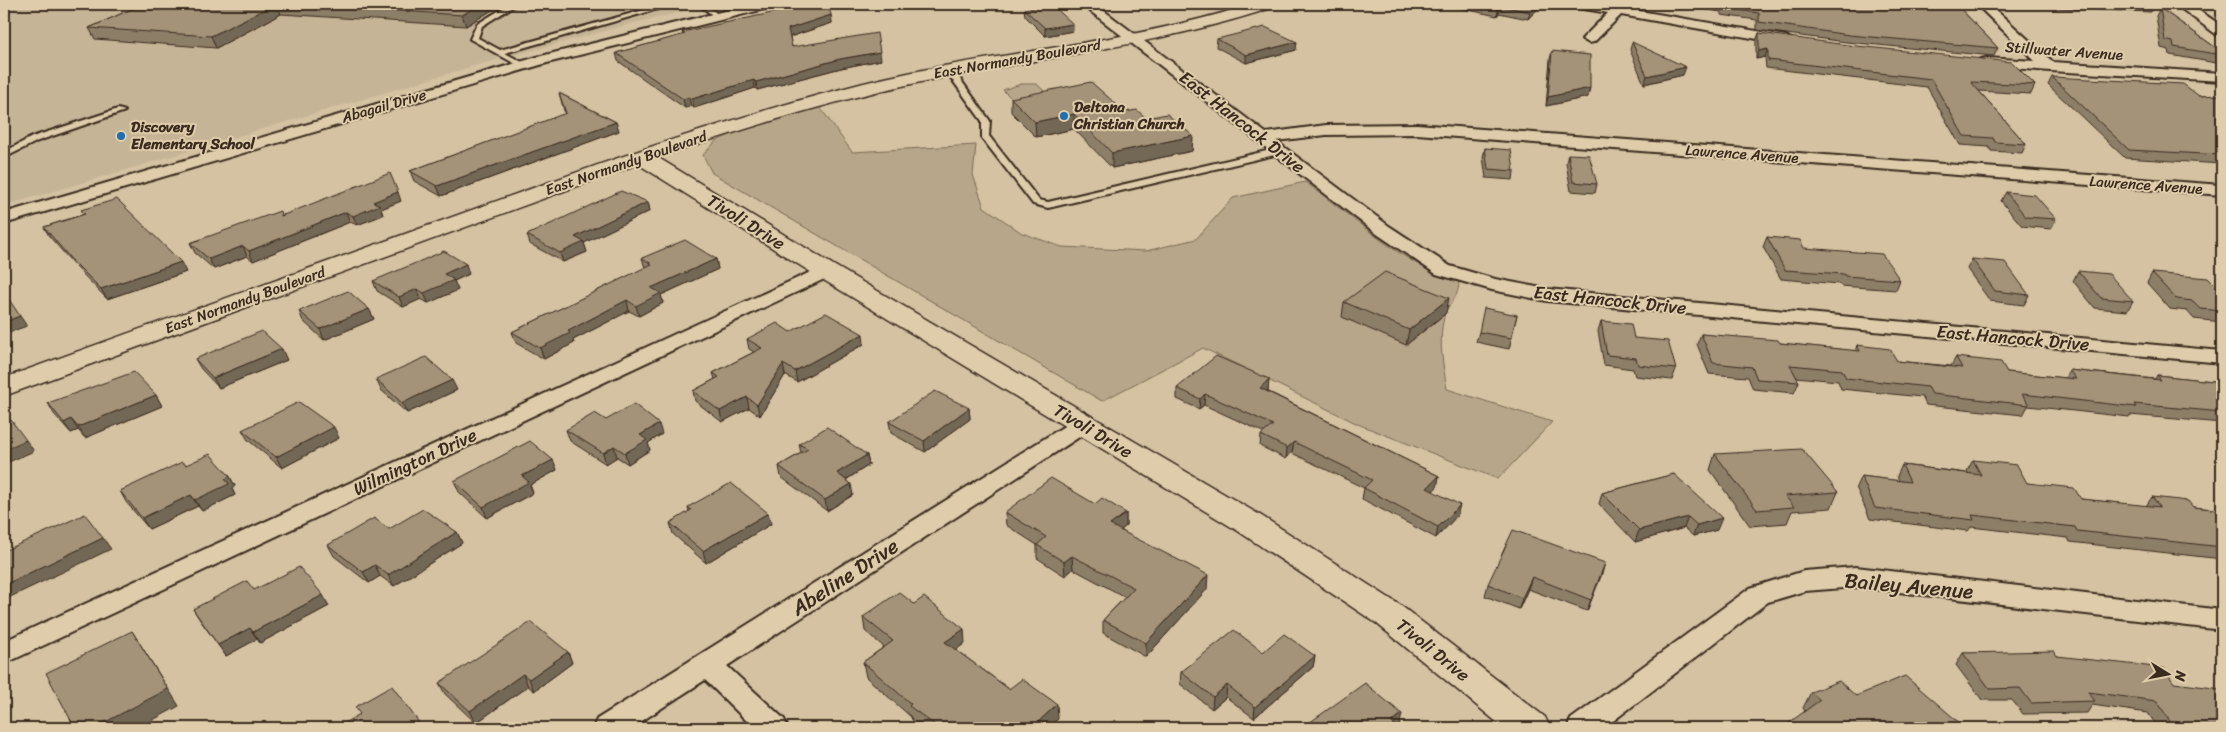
<svg xmlns="http://www.w3.org/2000/svg" width="2226" height="732" font-family="Sriracha,sans-serif">
  <style>
    .built { fill: #c6b496 }
    .green { fill: #b8a68a; stroke: #7a6854 }
    .lines { fill: none; stroke-linecap: round; stroke-linejoin: round }
    .lane-casing { stroke: #3b2a1e; stroke-width: 4 }
    .street-casing { stroke: #3b2a1e; stroke-width: 4 }
    .secondary-casing { stroke: #3b2a1e; stroke-width: 3 }
    .lane { fill: #deccaa; fill-rule: evenodd }
    .street { fill: #deccaa; fill-rule: evenodd }
    .secondary { fill: #deccaa; fill-rule: evenodd }
    .wall { fill: #8d7e68; stroke: #3b2a1e }
    .shaded-wall { fill: #736755; stroke: #3b2a1e }
    .building { fill: #a49379; stroke: #3b2a1e }
    .poi-dot { fill: #1f6fb2; stroke: #deccaa; stroke-width: 2 }
    .labels { text-anchor: middle; dominant-baseline: central; stroke-width: 4; stroke-linejoin: round; paint-order: stroke }
    .far-street-label { font-size: 15px; fill: #3b2a1e; stroke: #deccaa }
    .far-poi-label { font-size: 15px; font-weight: bold; fill: #3b2a1e; stroke: #deccaa; text-anchor: start }
    .street-label { font-size: 18px; fill: #3b2a1e; stroke: #deccaa }
    .near-street-label { font-size: 21px; fill: #3b2a1e; stroke: #deccaa }
  </style>
  <rect width="100%" height="100%" fill="#d4c2a2"/>
  <filter id="ink" filterUnits="userSpaceOnUse"><feTurbulence type="fractalNoise" baseFrequency=".02" numOctaves="2"/><feDisplacementMap in="SourceGraphic" scale="10" xChannelSelector="R" yChannelSelector="G"/><feConvolveMatrix kernelMatrix="1 2 1 2 8 2 1 2 1" color-interpolation-filters="sRGB"/></filter>
  <g filter="url(#ink)">
    <!-- built -->
    <path class="built" d="M4,4H718L638,22L474,66L4,206Z"/>
    <!-- green -->
    <g class="green">
      <path d="M1021,84H1037L1051,98L1018,105L1003,90Z"/>
      <path d="M819,106L852,152L976,145L973,175L984,207L1022,233L1062,247L1146,251L1196,239L1233,198L1305,182C1353,216 1402,265 1459,282C1458,302 1447,303 1444,317C1438,341 1443,365 1447,389L1552,422L1498,479L1360,425L1203,348L1102,401L712,173L703,155L716,141L749,127Z"/>
    </g>
    <g class="lines">
      <defs>
        <g id="lane">
          <path d="M510,4H517L482,26L478,38L500,50L665,4H675L505,53L524,63V67H521L470,39L477,24Z"/>
          <path d="M698,4H705L720,16L715,17Z"/>
          <path d="M947,69H953L990,121L989,136L1039,200L1048,202L1279,148L1283,151L1279,154L1048,208L1033,204L982,138V121L946,71Z"/>
          <path d="M118,109L125,111L38,141L4,158V152L32,137Z"/>
        </g>
        <g id="street">
          <path d="M753,4H774L773,7L547,63L4,224V213L537,57Z"/>
          <path d="M1081,4H1095L1266,133L1326,125L1417,124L2222,185V195L1417,134L1326,135L1276,141L1389,226L1450,266L1495,279L1547,289L2222,351V363L1547,301L1492,290L1436,274L1377,234Z"/>
          <path d="M1572,4H1599L1786,36L1793,40L1786,44L1621,15L1594,42L1589,43L1582,39L1608,13L1573,7Z"/>
          <path d="M1976,4H1989L2053,62L2222,73V81L2050,71L1981,65L1979,62L1981,59L1986,58L2035,61Z"/>
          <path d="M2175,4H2189L2222,26V36L2217,35Z"/>
          <path d="M826,265L833,267L836,271L833,275L4,664V641Z"/>
          <path d="M1082,418L1090,420L1093,425L1090,430L727,666L784,719L788,728H754L705,680L631,728H593L597,719L1074,420Z"/>
          <path d="M1856,567L2222,610V630L1856,587L1805,591L1768,602L1604,728H1567L1571,719L1750,588L1804,571Z"/>
        </g>
        <path id="secondary" d="M1252,4H1276L1274,7C1161,45 1042,57 926,81C835,99 746,129 657,157L835,266L1260,515L1400,605L1545,717L1550,728H1504L1376,623L1238,531L817,276L638,164L4,396V378C146,327 288,276 430,225C566,176 701,126 841,89C976,52 1119,47 1252,4Z"/>
      </defs>
      <!-- lane casing -->
      <use href="#lane" class="lane-casing"/>
      <!-- street casing -->
      <use href="#street" class="street-casing"/>
      <!-- secondary casing -->
      <use href="#secondary" class="secondary-casing"/>
      <!-- lane -->
      <use href="#lane" class="lane"/>
      <!-- street -->
      <use href="#street" class="street"/>
      <!-- secondary -->
      <use href="#secondary" class="secondary"/>
    </g>
    <!-- wall -->
    <g class="wall">
      <path d="M143,4H502L466,26L281,14L216,48L95,39L89,28Z"/>
      <path d="M1158,4H1189L1184,6H1159Z"/>
      <path d="M1449,4H1543L1528,19L1499,13L1497,16L1449,6Z"/>
      <path d="M1671,4H1956L1998,48L1994,56L1846,42L1757,30V20L1721,15V12Z"/>
      <path d="M2029,4H2146L2152,8L2150,12L2032,7Z"/>
      <path d="M2160,8L2222,52V64L2170,55L2169,50L2161,48L2156,16Z"/>
      <path d="M1024,9L1073,31L1045,36L1025,16Z"/>
      <path d="M831,15L832,23L790,37L792,47L881,60L841,68L757,90L755,88L694,108L691,106L685,108L618,61L616,53L683,35L682,32Z"/>
      <path d="M1759,33L2035,85L2031,94L1979,91L2026,144L2022,153L1991,151L1989,147L1960,145L1927,87L1766,68L1765,57L1756,59V41Z"/>
      <path d="M1217,39L1296,50L1246,63L1216,47Z"/>
      <path d="M1632,42L1683,75L1644,84L1630,50Z"/>
      <path d="M1552,51L1588,97L1546,106L1550,59Z"/>
      <path d="M2052,77L2199,96L2222,95V164L2125,158L2048,85Z"/>
      <path d="M559,93L616,122L619,131L441,196L414,181L410,171L565,114Z"/>
      <path d="M1011,98L1125,112L1146,118L1193,136L1192,151L1112,168L1074,129L1036,137L1011,112Z"/>
      <path d="M1485,148L1514,171L1513,180L1486,178L1483,157Z"/>
      <path d="M1568,154L1597,184L1595,193L1571,191L1566,163Z"/>
      <path d="M2006,192L2056,219L2051,229L2022,226L2001,201Z"/>
      <path d="M401,201L381,209L383,215L357,225L350,222L253,261L247,256L214,269L195,253L190,243L281,215Z"/>
      <path d="M648,202L650,211L584,243L587,252L563,262L530,244L527,235Z"/>
      <path d="M81,210L186,272L107,299L75,266L49,236L44,227L84,214Z"/>
      <path d="M1767,237L1900,280L1896,290L1841,286L1840,284L1781,279L1763,247Z"/>
      <path d="M642,258L716,259L718,269L661,295L663,303L639,316L629,311L573,340L574,343L544,359L516,343L512,332L645,268Z"/>
      <path d="M1972,259L2029,295L2024,305L1990,301L1967,269Z"/>
      <path d="M2078,271L2133,301L2127,311L2095,308L2073,281Z"/>
      <path d="M2152,273L2222,292V322L2194,319L2187,311L2170,309L2147,283Z"/>
      <path d="M469,274L454,281L458,290L428,303L421,299L403,307L377,291L373,281Z"/>
      <path d="M1344,302L1446,313L1406,345L1342,317Z"/>
      <path d="M369,309L374,319L324,340L303,321L299,311Z"/>
      <path d="M1517,315L1509,349L1476,342L1479,332Z"/>
      <path d="M1601,321L1634,338L1676,369L1672,380L1635,376L1633,369L1604,365L1598,331Z"/>
      <path d="M790,332L864,344L797,382L785,375L760,416L749,408L722,422L695,401L693,391L715,379L713,373L754,352L749,349L747,339Z"/>
      <path d="M1701,334L1780,343L1855,351L1857,345L1897,361L1951,366L1956,357L2007,372L2065,378L2069,370L2155,379L2157,375L2222,382V423L2130,415L2129,417L2028,406L2023,415L1926,405L1922,397L1841,389L1838,381L1796,377L1799,382L1794,393L1753,389L1748,377L1709,374L1697,344Z"/>
      <path d="M195,359L287,360L219,388L201,369Z"/>
      <path d="M376,379L457,390L407,413L381,390Z"/>
      <path d="M1269,379L1268,390L1267,391L1439,476L1437,487L1433,491L1457,516L1436,538L1362,499L1364,488L1292,453L1286,459L1260,446L1261,435L1265,433L1204,405L1199,409L1177,399V388Z"/>
      <path d="M156,395L162,406L85,438L78,430L71,433L54,414L48,403Z"/>
      <path d="M969,408L970,419L925,452L891,433L889,422Z"/>
      <path d="M606,420L662,434L648,443L650,450L628,464L617,457L606,464L570,441L566,430Z"/>
      <path d="M242,430L339,438L282,468L248,440Z"/>
      <path d="M799,444L867,455L869,465L846,480L853,495L827,511L781,477L779,466L801,453Z"/>
      <path d="M1715,454L1838,492L1831,508L1792,511L1787,523L1750,526L1710,470Z"/>
      <path d="M553,460L557,470L530,485L533,493L487,518L459,492L454,481Z"/>
      <path d="M1973,460L2027,483L2081,499L2146,506L2152,497L2193,507L2222,510V559L2070,542L2068,538L1971,527L1968,531L1870,519L1856,487L1861,476L1899,481L1897,476L1902,465L1968,473L1967,471Z"/>
      <path d="M186,465L229,475L235,486L232,489L235,495L202,511L198,506L149,529L126,502L120,491Z"/>
      <path d="M1674,474L1717,530L1693,536L1684,528L1635,542L1599,504L1602,493Z"/>
      <path d="M1095,504L1126,513V526L1121,530L1207,589L1146,657L1103,633V620L1125,597L1073,569L1065,576L1037,558V545L1006,525L1005,512Z"/>
      <path d="M688,507L771,524L706,563L673,534L670,523L689,512Z"/>
      <path d="M389,529L457,532L462,543L394,586L380,576L369,583L334,556L328,545Z"/>
      <path d="M1605,563L1587,611L1528,589L1519,609L1485,596L1488,584Z"/>
      <path d="M254,590L329,606L260,643L257,639L226,656L200,620L193,609Z"/>
      <path d="M863,617L965,643L956,650L1009,689L1058,719L1048,728H922L912,720L911,717L866,677L863,662L884,647L865,631Z"/>
      <path d="M568,652L572,663L534,691L528,686L476,723L445,694L439,683Z"/>
      <path d="M1263,652L1315,656L1313,667L1254,718L1226,697L1212,709L1180,684L1181,672Z"/>
      <path d="M1963,653L2057,656L2174,683L2222,728H2158L2148,713L2092,705L2087,713L2023,714L2012,700H1982L1956,665Z"/>
      <path d="M1811,692L1856,696L1805,711L1803,708Z"/>
    </g>
    <!-- shaded-wall -->
    <g class="shaded-wall">
      <path d="M275,4H277L281,14L216,48L211,36Z"/>
      <path d="M481,4H502L466,26L462,15Z"/>
      <path d="M1538,4H1543L1528,19L1530,12Z"/>
      <path d="M1501,6L1499,13L1497,16L1498,9Z"/>
      <path d="M831,15L832,23L789,37L788,29Z"/>
      <path d="M1073,24V31L1045,36V28Z"/>
      <path d="M1297,42L1296,50L1246,63V55Z"/>
      <path d="M1768,49L1765,57L1756,59L1759,51Z"/>
      <path d="M880,52L881,60L841,68L757,90L756,82L840,59Z"/>
      <path d="M1686,67L1683,75L1644,84L1647,76Z"/>
      <path d="M754,80L755,88L694,108L692,99Z"/>
      <path d="M1590,88L1588,97L1546,106L1548,97Z"/>
      <path d="M689,97L691,106L685,108L683,99Z"/>
      <path d="M1074,114V129L1036,137L1035,122Z"/>
      <path d="M616,122L619,131L441,196L437,186Z"/>
      <path d="M1193,136L1192,151L1112,168V153Z"/>
      <path d="M398,192L401,201L381,209L383,215L357,225L353,216L373,202Z"/>
      <path d="M648,202L650,211L584,243L587,252L563,262L560,253L575,237Z"/>
      <path d="M346,212L350,222L253,261L249,251Z"/>
      <path d="M243,246L247,256L214,269L209,259Z"/>
      <path d="M716,259L718,269L661,295L663,303L639,316L636,306L651,288Z"/>
      <path d="M181,262L186,272L107,299L101,289Z"/>
      <path d="M466,264L469,274L454,281L458,290L428,303L424,293L444,274Z"/>
      <path d="M417,289L421,299L403,307L399,297Z"/>
      <path d="M1449,298L1446,313L1406,345L1409,330Z"/>
      <path d="M627,300L629,311L573,340L574,343L544,359L540,348L568,331Z"/>
      <path d="M369,309L374,319L324,340L320,329Z"/>
      <path d="M20,316L27,326L4,334V322Z"/>
      <path d="M863,334L864,344L797,382L795,371Z"/>
      <path d="M282,349L287,360L219,388L213,378Z"/>
      <path d="M783,364L785,375L760,416L757,405Z"/>
      <path d="M1269,379L1268,390L1259,398L1260,388Z"/>
      <path d="M452,380L457,390L407,413L402,403Z"/>
      <path d="M1205,394L1204,405L1199,409L1200,399Z"/>
      <path d="M156,395L162,406L85,438L78,427Z"/>
      <path d="M747,397L749,408L722,422L720,411Z"/>
      <path d="M969,408L970,419L925,452L924,441Z"/>
      <path d="M71,419L78,430L71,433L64,423Z"/>
      <path d="M659,424L662,434L648,443L650,450L628,464L625,453L640,435Z"/>
      <path d="M334,427L339,438L282,468L276,457Z"/>
      <path d="M26,440L34,451L4,464V450Z"/>
      <path d="M1294,442L1292,453L1286,459L1287,448Z"/>
      <path d="M614,446L617,457L606,464L603,453Z"/>
      <path d="M867,455L869,465L839,484L837,473Z"/>
      <path d="M553,460L557,470L530,485L533,493L487,518L483,507L522,476Z"/>
      <path d="M229,475L235,486L232,489L235,495L202,511L195,500L225,479Z"/>
      <path d="M1439,476L1437,487L1425,499L1427,488Z"/>
      <path d="M851,484L853,495L827,511L825,500Z"/>
      <path d="M191,495L198,506L149,529L142,518Z"/>
      <path d="M1460,505L1457,516L1436,538L1438,527Z"/>
      <path d="M768,513L771,524L706,563L703,551Z"/>
      <path d="M1126,513V526L1110,539V525Z"/>
      <path d="M1688,517L1684,528L1635,542L1639,530Z"/>
      <path d="M1722,518L1717,530L1693,536L1697,525Z"/>
      <path d="M457,532L462,543L394,586L388,575Z"/>
      <path d="M103,538L111,549L4,600V585Z"/>
      <path d="M1072,556L1073,569L1065,576L1064,562Z"/>
      <path d="M1605,563L1602,574L1587,611L1591,600Z"/>
      <path d="M375,565L380,576L369,583L363,572Z"/>
      <path d="M1208,575L1207,589L1146,657V643Z"/>
      <path d="M1532,577L1528,589L1519,609L1522,598Z"/>
      <path d="M323,595L329,606L260,643L253,632Z"/>
      <path d="M250,628L257,639L226,656L218,645Z"/>
      <path d="M964,629L965,643L947,657L945,642Z"/>
      <path d="M132,631L179,706L138,728H94Z"/>
      <path d="M568,652L572,663L534,691L529,679Z"/>
      <path d="M1315,656L1313,667L1254,718L1255,707Z"/>
      <path d="M523,674L528,686L476,723L470,711Z"/>
      <path d="M1227,685L1226,697L1212,709L1213,697Z"/>
      <path d="M1057,704L1058,719L1048,728H1032Z"/>
      <path d="M1402,714L1399,728L1391,722Z"/>
    </g>
    <!-- building -->
    <g class="building">
      <path d="M143,4H275L211,36L89,28Z"/>
      <path d="M288,4H481L462,15Z"/>
      <path d="M814,4H828L831,15L788,29L792,47L877,33L880,52L840,59L756,82L754,80L692,99L689,97L683,99L616,53L685,34L682,32Z"/>
      <path d="M1473,4H1538L1530,12L1501,6L1498,9Z"/>
      <path d="M1718,4H1956L1998,48L1849,35L1759,22V13L1723,8V5Z"/>
      <path d="M2058,4H2146L2152,8Z"/>
      <path d="M1052,5L1073,24L1045,28L1024,9Z"/>
      <path d="M2160,8L2222,52V55L2174,47L2173,42L2165,40Z"/>
      <path d="M1265,27L1297,42L1246,55L1217,39Z"/>
      <path d="M1759,33L1847,45L2012,62L2035,85L1971,82L2026,144L1995,142L1993,138L1964,136L1931,79L1768,60V49L1759,51Z"/>
      <path d="M1632,42L1686,67L1647,76Z"/>
      <path d="M1552,51L1590,55V88L1548,97Z"/>
      <path d="M2052,77L2183,84L2199,96L2222,95V155L2129,150Z"/>
      <path d="M1091,82L1125,112L1137,110L1146,118L1167,114L1193,136L1112,153L1074,114L1035,122L1011,98Z"/>
      <path d="M559,93L616,122L437,186L410,171L566,113Z"/>
      <path d="M1485,148L1511,150L1514,171L1488,169Z"/>
      <path d="M1568,154L1589,155L1597,184L1573,182Z"/>
      <path d="M390,173L398,192L373,202L380,205L353,216L346,212L249,251L243,246L209,259L190,243L280,211L281,216Z"/>
      <path d="M621,191L648,202L575,237L584,242L560,253L527,235Z"/>
      <path d="M2006,192L2035,195L2056,219L2026,217Z"/>
      <path d="M117,199L181,262L101,289L69,257L44,227L85,214L81,210Z"/>
      <path d="M1767,237L1800,240L1804,248L1882,254L1900,280L1845,276L1844,274L1785,270Z"/>
      <path d="M685,240L716,259L651,288L661,293L636,306L627,300L568,331L570,333L540,348L512,332L652,264L642,258Z"/>
      <path d="M444,251L466,264L444,274L454,280L424,293L417,289L399,297L373,281Z"/>
      <path d="M1972,259L2005,262L2029,295L1995,291Z"/>
      <path d="M2078,271L2109,274L2133,301L2101,298Z"/>
      <path d="M1385,272L1449,298L1409,330L1344,302Z"/>
      <path d="M2152,273L2208,278L2222,292V311L2201,309L2193,301L2176,299Z"/>
      <path d="M348,291L369,309L320,329L299,311Z"/>
      <path d="M4,292L20,316L4,322Z"/>
      <path d="M1484,308L1517,315L1511,338L1479,332Z"/>
      <path d="M826,313L863,334L795,371L783,364L757,405L747,397L720,411L693,391L719,377L713,373L762,348L747,339L777,323L790,332Z"/>
      <path d="M1601,321L1631,324L1634,338L1668,341L1676,369L1638,365L1636,358L1607,355Z"/>
      <path d="M262,331L282,349L213,378L195,359Z"/>
      <path d="M1701,334L1778,340L1780,343L1860,351L1857,345L1890,349L1897,361L1962,368L1956,357L2001,362L2007,372L2076,379L2069,370L2161,380L2157,375L2222,382V412L2134,404L2136,407L2022,394L2029,405L1932,394L1928,387L1846,378L1842,370L1790,365L1799,382L1757,379L1752,367L1713,363Z"/>
      <path d="M1216,356L1269,379L1260,388L1439,476L1427,488L1460,505L1438,527L1364,488L1372,480L1294,442L1287,448L1261,435L1273,425L1205,394L1200,399L1177,388Z"/>
      <path d="M426,357L452,380L402,403L376,379Z"/>
      <path d="M134,372L156,395L78,427L71,419L64,423L48,403Z"/>
      <path d="M935,391L969,408L924,441L889,422Z"/>
      <path d="M299,402L334,427L276,457L242,430Z"/>
      <path d="M634,404L659,424L640,435L647,440L625,453L614,446L603,453L566,430L595,413L606,420Z"/>
      <path d="M11,420L26,440L4,450V423Z"/>
      <path d="M827,427L867,455L837,473L851,484L825,500L779,466L808,449L799,444Z"/>
      <path d="M530,441L553,460L522,476L529,482L483,507L454,481Z"/>
      <path d="M1802,449L1838,492L1785,496L1794,507L1757,510L1715,454Z"/>
      <path d="M210,454L229,475L225,479L229,484L195,500L191,495L142,518L120,491L182,462L186,465Z"/>
      <path d="M1973,460L2017,465L2027,483L2074,488L2081,499L2160,507L2152,497L2188,501L2193,507L2222,510V547L2077,531L2075,527L1972,515L1974,520L1875,508L1861,476L1910,482L1902,465L1981,475Z"/>
      <path d="M1674,474L1722,518L1697,525L1688,517L1639,530L1602,493Z"/>
      <path d="M1051,478L1095,504L1102,498L1126,513L1110,525L1208,575L1146,643L1103,620L1134,588L1072,556L1064,562L1037,545L1046,537L1005,512Z"/>
      <path d="M731,483L768,513L703,551L670,523L691,510L688,507Z"/>
      <path d="M423,509L457,532L388,575L375,565L363,572L328,545L374,518L389,529Z"/>
      <path d="M85,514L103,538L4,585V551Z"/>
      <path d="M1513,530L1605,563L1591,600L1532,577L1522,598L1488,584Z"/>
      <path d="M299,567L323,595L253,632L250,628L218,645L193,609L247,581L254,590Z"/>
      <path d="M899,592L914,604L924,597L964,629L945,642L1009,689L1022,679L1057,704L1032,728H939L909,706L911,704L863,662L893,641L863,617Z"/>
      <path d="M531,622L568,652L529,679L523,674L470,711L439,683Z"/>
      <path d="M1234,630L1263,652L1284,634L1315,656L1255,707L1227,685L1213,697L1181,672Z"/>
      <path d="M132,631L168,689L94,728H75L46,673Z"/>
      <path d="M2054,651L2057,656L2164,668L2174,683L2222,689V728H2215L2171,723L2157,701L2088,692L2095,701L2031,703L2020,688L1990,689L1963,653Z"/>
      <path d="M1905,676L1962,725L1955,728H1782L1820,700L1811,692L1839,681L1856,696Z"/>
      <path d="M1365,683L1402,714L1391,722L1398,728H1302Z"/>
      <path d="M392,686L423,728H335L360,714L355,707Z"/>
      <path d="M1115,720L1123,728H1104Z"/>
    </g>
  </g>
  <!-- markers -->
  <g class="poi-dot">
    <circle cx="1064" cy="116" r="5"/>
    <circle cx="121" cy="136" r="5"/>
  </g>
  <g class="labels">
    <!-- far-street labels -->
    <g class="far-street-label">
      <text transform="translate(2064 51) rotate(4)">Stillwater Avenue</text>
      <text transform="translate(1017 59) rotate(-10)">East Normandy Boulevard</text>
      <text transform="translate(384 106) rotate(-16)">Abagail Drive</text>
      <text transform="translate(1742 154) rotate(4)">Lawrence Avenue</text>
      <text transform="translate(626 163) rotate(-19)">East Normandy Boulevard</text>
      <text transform="translate(2146 185) rotate(4)">Lawrence Avenue</text>
      <text transform="translate(245 300) rotate(-20)">East Normandy Boulevard</text>
    </g>
    <!-- far-poi labels -->
    <g class="far-poi-label">
      <text x="1074" y="107">Deltona<tspan x="1074" dy="17">Christian Church</tspan></text>
      <text x="131" y="127">Discovery<tspan x="131" dy="17">Elementary School</tspan></text>
    </g>
    <!-- street labels -->
    <g class="street-label">
      <text transform="translate(1242 122) rotate(38)">East Hancock Drive</text>
      <text transform="translate(746 222) rotate(32)">Tivoli Drive</text>
      <text transform="translate(1610 300) rotate(6)">East Hancock Drive</text>
      <text transform="translate(2013 338) rotate(5)">East Hancock Drive</text>
      <text transform="translate(1093 431) rotate(31)">Tivoli Drive</text>
      <text transform="translate(415 462) rotate(-25)">Wilmington Drive</text>
      <text transform="translate(1433 650) rotate(39)">Tivoli Drive</text>
    </g>
    <!-- near-street labels -->
    <g class="near-street-label">
      <text transform="translate(845 577) rotate(-33)">Abeline Drive</text>
      <text transform="translate(1909 586) rotate(5)">Bailey Avenue</text>
    </g>
  </g>
  <!-- margin -->
  <rect width="2226" height="732" fill="none" stroke="#deccaa" stroke-width="20"/>
  <rect x="10" y="10" width="2206" height="712" fill="none" stroke="#3b2a1e" stroke-width="2" filter="url(#ink)"/>
  <!-- north arrow -->
  <g transform="translate(2168 674) rotate(100)" stroke="#deccaa" stroke-width="4" paint-order="stroke">
  <path d="M0-4L9 19L0 12L-9 19Z" fill="#3b2a1e"/>
  <text y="-8" font-size="14" font-weight="bold" text-anchor="middle" fill="#3b2a1e">N</text>
  </g>
</svg>
